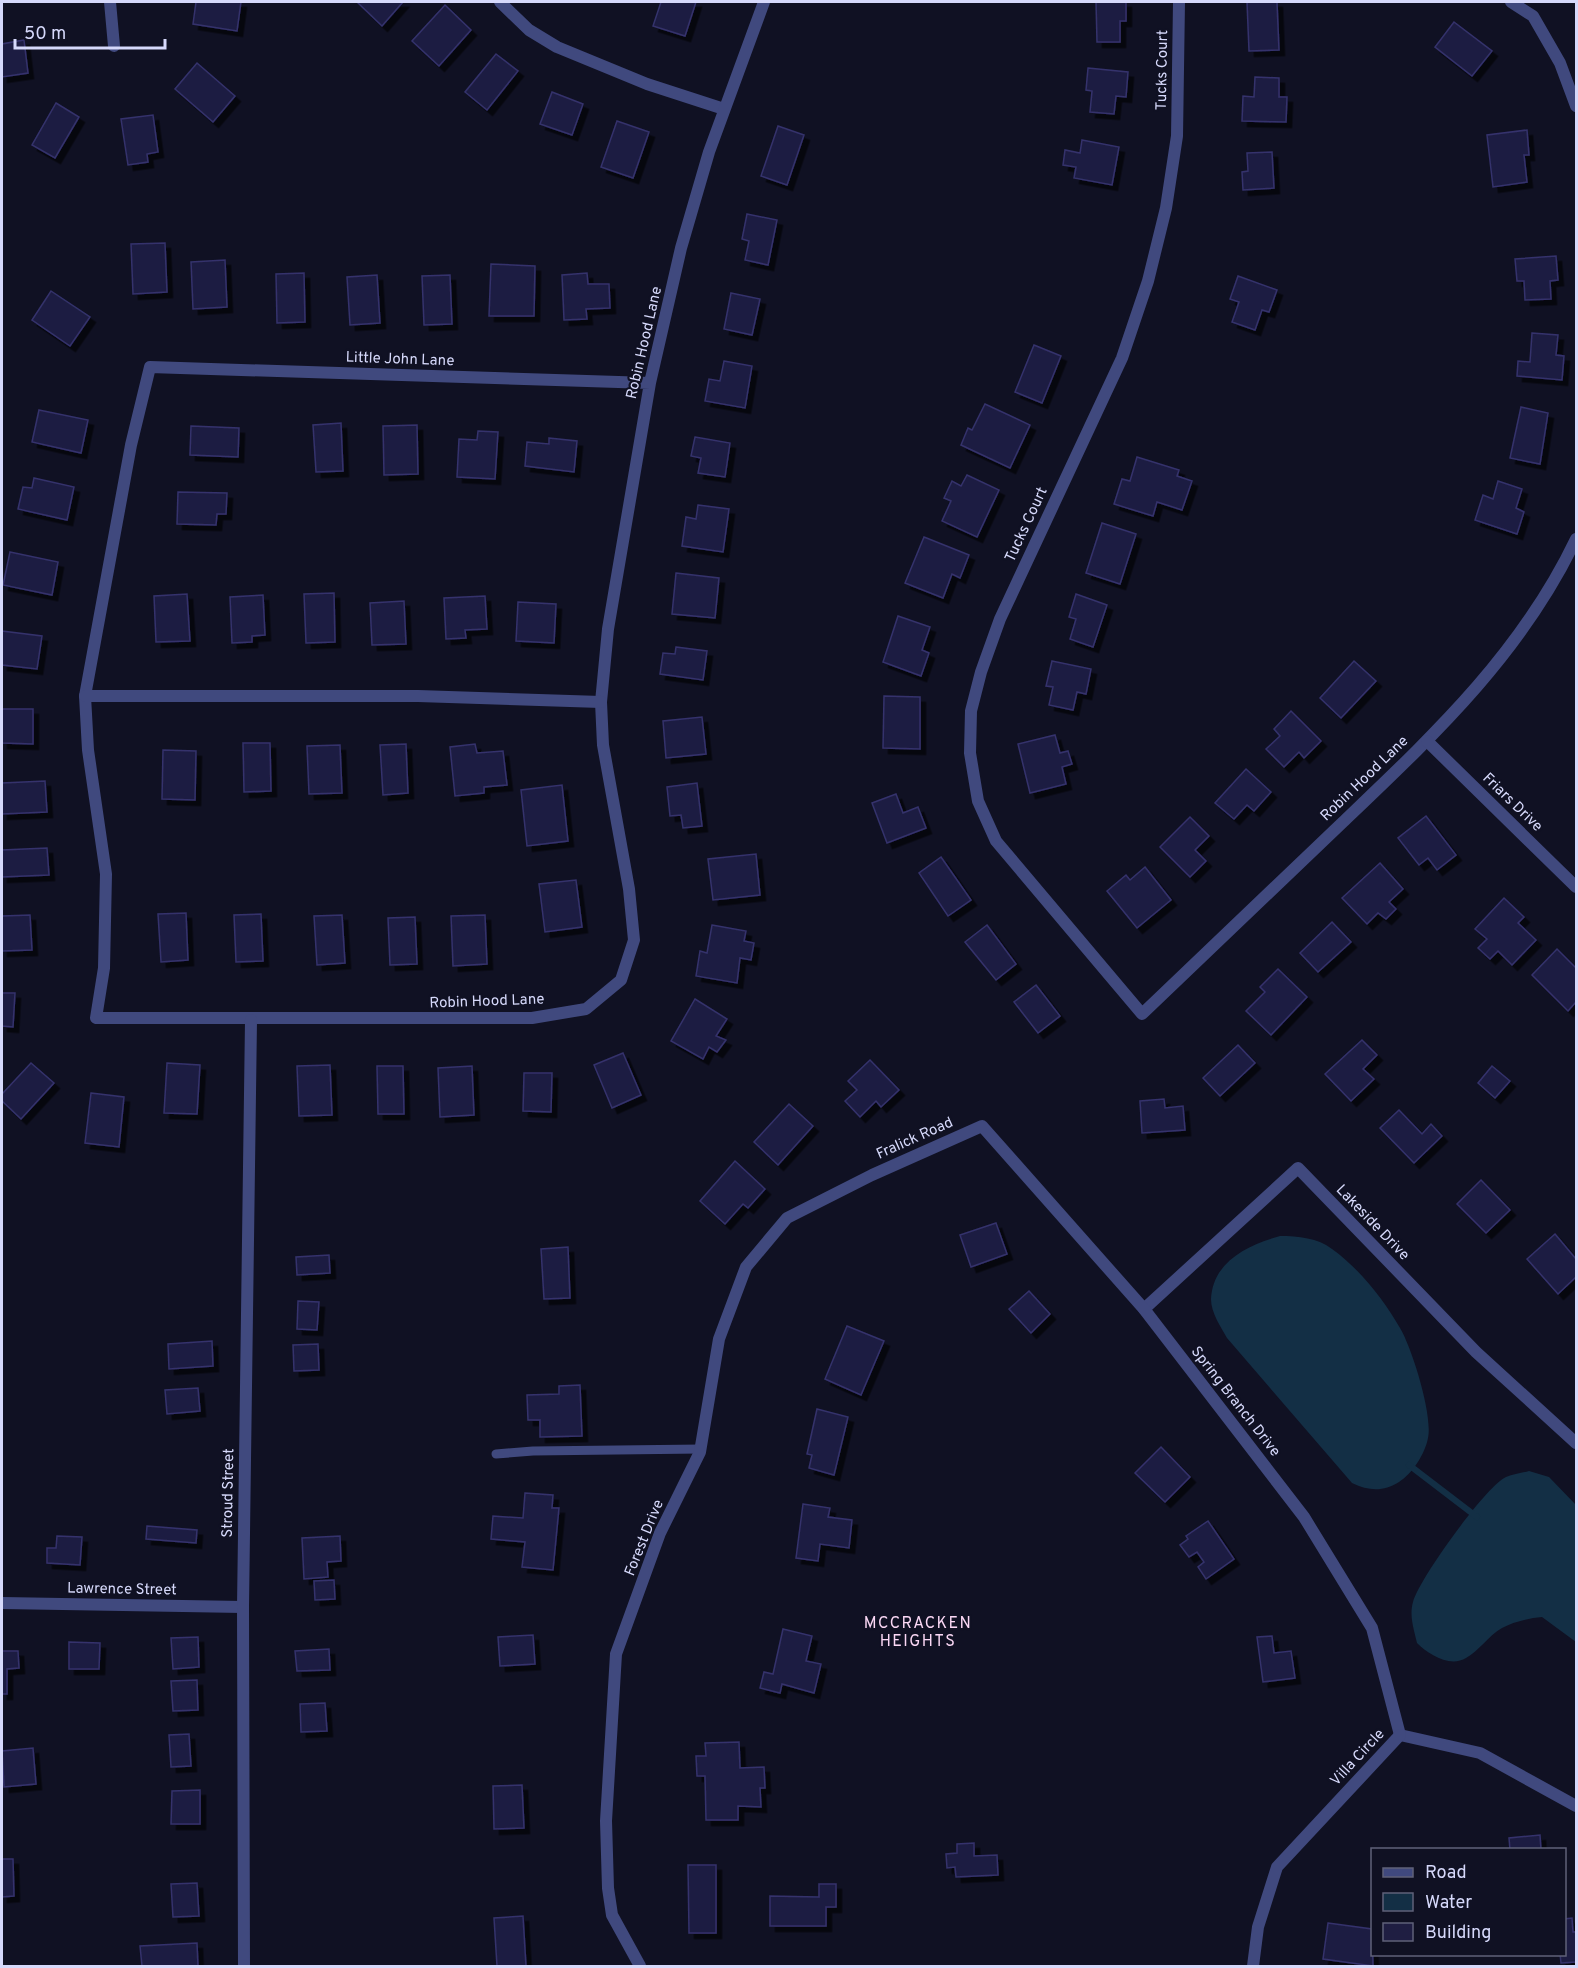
<svg xmlns="http://www.w3.org/2000/svg" width="1578" height="1968" font-family="Overpass,sans-serif">
  <style>
    .water { fill: #132f45 }
    .lines { fill: none; stroke-linecap: round; stroke-linejoin: round }
    .stream { stroke: #132f45; stroke-width: 6 }
    .building { fill: #1f1e42; stroke: #34326c; stroke-width: 1.5; filter: url(#shadow) }
    .lane { stroke: #40497e; stroke-width: 9 }
    .street { stroke: #40497e; stroke-width: 12 }
    .labels { text-anchor: middle; dominant-baseline: central; stroke-width: 4.5; stroke-linejoin: round; paint-order: stroke }
    .street-label { font-size: 15px; fill: #d6d9fb; stroke: #101123 }
    .neighbourhood-label { font-size: 16px; letter-spacing: 1.5px; fill: #fbd8f5; stroke: #101123 }
  </style>
  <defs>
    <filter id="shadow"><feDropShadow dx="5.5" dy="5.5" stdDeviation="0" flood-color="#0009"/></filter>
  </defs>
  <rect width="100%" height="100%" fill="#101123"/>
  <!-- water -->
  <g class="water">
    <path d="M1280,1236C1298,1236 1318,1238 1332,1249C1359,1268 1384,1300 1400,1328C1412,1348 1433,1415 1428,1438C1425,1454 1412,1474 1399,1482C1383,1492 1369,1491 1352,1483L1227,1338C1221,1327 1211,1313 1211,1299C1213,1261 1248,1245 1280,1236Z"/>
    <path d="M1529,1471L1549,1477L1576,1505V1642L1542,1617C1529,1618 1513,1622 1502,1628C1488,1636 1479,1651 1466,1658C1450,1668 1428,1654 1417,1643C1414,1629 1409,1616 1413,1602C1419,1579 1486,1486 1506,1477C1513,1474 1522,1473 1529,1471Z"/>
  </g>
  <g class="lines">
    <!-- stream -->
    <path class="stream" d="M1409,1465L1477,1517"/>
  </g>
  <!-- building -->
  <g class="building">
    <path d="M196,2H241L237,31L193,24Z"/>
    <path d="M357,2H403L382,26Z"/>
    <path d="M661,2H696L685,36L653,26Z"/>
    <path d="M1096,2H1126V21H1120V42H1097Z"/>
    <path d="M1247,2H1277L1279,50L1249,51Z"/>
    <path d="M445,5L471,30L439,66L412,41Z"/>
    <path d="M1454,22L1492,51L1472,76L1435,47Z"/>
    <path d="M24,40L28,73L2,77V44Z"/>
    <path d="M496,54L518,71L487,110L465,92Z"/>
    <path d="M197,63L235,96L213,122L175,89Z"/>
    <path d="M1088,68L1128,72L1126,97L1116,96L1114,114L1090,112L1092,91L1086,90Z"/>
    <path d="M1255,77L1279,78V97H1287L1286,122L1242,121L1243,96L1254,97Z"/>
    <path d="M552,92L583,104L572,135L540,124Z"/>
    <path d="M56,103L79,117L55,158L32,145Z"/>
    <path d="M153,115L158,152L147,154L148,162L128,165L121,119Z"/>
    <path d="M617,121L649,132L633,178L601,167Z"/>
    <path d="M778,126L804,135L787,185L761,176Z"/>
    <path d="M1527,130L1529,155H1524L1527,182L1493,187L1487,135Z"/>
    <path d="M1082,140L1119,147L1112,185L1074,178L1076,167L1063,165L1065,150L1080,153Z"/>
    <path d="M1272,152L1274,188L1243,190L1242,172L1248,171L1247,153Z"/>
    <path d="M747,214L777,220L768,265L745,260L749,241L742,239Z"/>
    <path d="M165,243L167,292L133,294L131,244Z"/>
    <path d="M1556,256L1558,280L1550,281L1551,299L1525,300L1524,281H1517L1515,259Z"/>
    <path d="M225,260L227,307L193,309L191,262Z"/>
    <path d="M491,264L535,266L534,316H489Z"/>
    <path d="M304,273L305,322L277,323L276,274Z"/>
    <path d="M587,273L588,284H609L610,308L586,309L587,319L564,320L562,275Z"/>
    <path d="M377,275L380,323L350,325L347,277Z"/>
    <path d="M450,275L452,324L424,325L422,276Z"/>
    <path d="M1238,276L1277,290L1269,312L1262,310L1255,330L1232,322L1239,302L1230,299Z"/>
    <path d="M51,291L90,317L70,346L32,320Z"/>
    <path d="M731,293L760,299L752,335L724,329Z"/>
    <path d="M1532,333L1558,335L1556,355L1564,356L1562,380L1517,376L1518,361L1530,362Z"/>
    <path d="M1034,345L1061,356L1042,403L1015,392Z"/>
    <path d="M724,361L752,366L745,408L705,401L709,379L720,381Z"/>
    <path d="M985,404L1030,425L1010,468L961,445L968,428L972,430Z"/>
    <path d="M1521,407L1548,413L1540,464L1510,458Z"/>
    <path d="M39,410L88,420L81,453L32,442Z"/>
    <path d="M341,423L343,471L316,472L313,425Z"/>
    <path d="M417,425L418,474L384,475L383,426Z"/>
    <path d="M191,426L239,428L238,457L190,455Z"/>
    <path d="M478,431L498,432L495,479L457,477L459,439L477,440Z"/>
    <path d="M695,437L730,443L725,477L698,473L701,458L691,456Z"/>
    <path d="M549,438L577,441L574,472L525,466L527,442L549,444Z"/>
    <path d="M1137,457L1179,470L1177,476L1192,481L1182,510L1157,502L1153,516L1114,504L1122,479L1130,481Z"/>
    <path d="M967,475L999,490L977,537L942,521L951,501L944,498L952,481L961,486Z"/>
    <path d="M34,478L74,487L67,520L18,509L23,487L32,488Z"/>
    <path d="M1498,481L1522,489L1516,508L1524,512L1517,534L1475,520L1483,495L1493,499Z"/>
    <path d="M178,492L227,493L226,514H217L216,525L177,524Z"/>
    <path d="M698,505L729,509L723,552L682,546L686,517L696,519Z"/>
    <path d="M1102,523L1136,534L1120,584L1086,573Z"/>
    <path d="M924,537L969,555L960,578L952,574L943,598L905,583Z"/>
    <path d="M10,552L58,562L52,595L3,585Z"/>
    <path d="M676,573L719,578L715,618L672,614Z"/>
    <path d="M334,593L335,642L306,643L304,594Z"/>
    <path d="M187,594L190,641L156,642L154,596Z"/>
    <path d="M1076,594L1107,605L1093,647L1070,639L1076,619L1069,617Z"/>
    <path d="M263,595L265,635L252,636V642L232,643L230,597Z"/>
    <path d="M485,596L487,629L465,630L466,638L446,639L444,598Z"/>
    <path d="M404,601L406,644L372,645L370,603Z"/>
    <path d="M518,602L556,604L554,643L516,641Z"/>
    <path d="M898,616L930,627L922,650L929,653L921,676L883,662Z"/>
    <path d="M2,631L42,636L37,669L2,665Z"/>
    <path d="M676,647L707,651L703,680L660,674L663,653L675,654Z"/>
    <path d="M1052,661L1091,669L1086,694L1077,692L1073,710L1049,705L1053,687L1046,686Z"/>
    <path d="M1354,661L1376,681L1341,718L1320,698Z"/>
    <path d="M884,696L920,697V749L883,748Z"/>
    <path d="M2,709H33V744L2,743Z"/>
    <path d="M1291,711L1321,741L1304,758L1299,752L1284,767L1266,749L1280,736L1274,729Z"/>
    <path d="M702,717L706,754L666,758L663,721Z"/>
    <path d="M1055,735L1060,753L1068,751L1072,764L1062,767L1066,784L1030,793L1018,744Z"/>
    <path d="M243,743H270L271,791L244,792Z"/>
    <path d="M406,744L408,793L383,795L380,745Z"/>
    <path d="M475,744L477,753L503,751L507,785L484,787V793L455,796L450,747Z"/>
    <path d="M340,745L342,793L309,794L307,746Z"/>
    <path d="M163,750L196,751L195,800L162,799Z"/>
    <path d="M1246,769L1271,792L1254,811L1247,805L1234,819L1215,803Z"/>
    <path d="M45,781L47,812L2,814V783Z"/>
    <path d="M697,783L702,826L683,828L681,815L670,816L667,787Z"/>
    <path d="M562,785L568,841L527,846L521,790Z"/>
    <path d="M896,794L903,813L918,807L926,828L887,843L872,803Z"/>
    <path d="M1426,816L1456,855L1437,870L1428,858L1419,865L1398,838Z"/>
    <path d="M1190,817L1209,836L1195,850L1206,861L1190,877L1160,847Z"/>
    <path d="M47,848L49,875L2,877V850Z"/>
    <path d="M756,854L760,895L713,900L708,859Z"/>
    <path d="M941,857L971,900L948,916L919,873Z"/>
    <path d="M1380,863L1403,889L1389,902L1396,909L1386,919L1378,913L1367,924L1342,898Z"/>
    <path d="M1145,867L1171,900L1137,928L1107,891L1126,875L1130,880Z"/>
    <path d="M576,880L582,927L545,932L539,884Z"/>
    <path d="M1504,898L1524,917L1518,923L1536,940L1512,965L1498,951L1490,959L1478,948L1487,939L1475,929Z"/>
    <path d="M186,913L188,960L161,962L158,914Z"/>
    <path d="M261,914L263,961L236,962L234,915Z"/>
    <path d="M30,915L32,950L2,951V916Z"/>
    <path d="M342,915L345,963L317,965L314,916Z"/>
    <path d="M485,915L487,964L453,966L451,916Z"/>
    <path d="M415,917L417,964L390,965L388,918Z"/>
    <path d="M1332,922L1351,942L1318,972L1300,953Z"/>
    <path d="M712,925L746,931L744,941L754,943L751,960L740,958L737,983L696,976L700,951L707,953Z"/>
    <path d="M987,925L1016,964L996,980L965,942Z"/>
    <path d="M1557,949L1576,968V1002L1568,1011L1532,975Z"/>
    <path d="M1278,969L1307,997L1271,1035L1246,1011L1265,992L1260,987Z"/>
    <path d="M1036,985L1060,1016L1038,1033L1014,1002Z"/>
    <path d="M2,993H15L13,1027L2,1026Z"/>
    <path d="M695,999L727,1019L716,1036L726,1040L717,1052L709,1047L703,1059L671,1041Z"/>
    <path d="M1362,1040L1377,1055L1363,1069L1374,1079L1351,1101L1325,1074Z"/>
    <path d="M1238,1045L1255,1063L1220,1096L1203,1078Z"/>
    <path d="M623,1053L641,1095L612,1108L594,1065Z"/>
    <path d="M870,1060L899,1090L881,1107L876,1101L860,1117L845,1101L857,1090L848,1081Z"/>
    <path d="M31,1063L54,1083L21,1119L2,1101V1094Z"/>
    <path d="M167,1063L200,1065L197,1114L164,1113Z"/>
    <path d="M330,1065L332,1115L299,1116L297,1066Z"/>
    <path d="M377,1066H403L404,1114H378Z"/>
    <path d="M472,1066L474,1115L440,1117L438,1068Z"/>
    <path d="M1492,1066L1510,1081L1495,1098L1478,1083Z"/>
    <path d="M524,1073H552L551,1112L523,1111Z"/>
    <path d="M91,1093L124,1097L119,1147L85,1143Z"/>
    <path d="M1164,1099L1165,1108L1183,1106L1185,1130L1142,1133L1140,1101Z"/>
    <path d="M789,1104L813,1126L778,1165L754,1142Z"/>
    <path d="M1399,1110L1422,1134L1431,1124L1442,1136L1414,1163L1380,1128Z"/>
    <path d="M735,1161L765,1189L748,1208L743,1204L725,1224L700,1201Z"/>
    <path d="M1481,1180L1510,1210L1486,1233L1457,1204Z"/>
    <path d="M996,1223L1007,1254L971,1267L960,1235Z"/>
    <path d="M1555,1234L1576,1259V1277L1558,1294L1527,1259Z"/>
    <path d="M568,1247L570,1298L544,1299L541,1249Z"/>
    <path d="M329,1255L330,1273L297,1275L296,1257Z"/>
    <path d="M1029,1291L1050,1314L1031,1333L1009,1309Z"/>
    <path d="M298,1301L319,1302L317,1330L297,1329Z"/>
    <path d="M847,1326L884,1341L861,1395L825,1379Z"/>
    <path d="M212,1341L213,1366L169,1369L168,1344Z"/>
    <path d="M318,1344L319,1370L294,1371L293,1345Z"/>
    <path d="M580,1385L582,1436L540,1437V1420H528L527,1395L559,1394V1386Z"/>
    <path d="M198,1388L200,1411L167,1414L165,1390Z"/>
    <path d="M817,1409L848,1417L834,1475L809,1468L812,1455L807,1454Z"/>
    <path d="M1161,1447L1190,1477L1165,1502L1135,1473Z"/>
    <path d="M525,1493L553,1495L552,1508H559L553,1570L522,1567L525,1542L491,1539L493,1516L523,1518Z"/>
    <path d="M803,1504L830,1508L828,1517L852,1520L849,1548L820,1544L818,1561L796,1558Z"/>
    <path d="M1208,1521L1234,1559L1206,1579L1198,1567L1204,1562L1197,1552L1189,1557L1180,1545L1188,1539L1186,1536Z"/>
    <path d="M147,1526L197,1530L196,1543L146,1539Z"/>
    <path d="M57,1536L82,1537L80,1565L47,1563V1548H56Z"/>
    <path d="M340,1536L341,1561L327,1562L328,1577L304,1579L302,1538Z"/>
    <path d="M334,1580L335,1599L315,1600L314,1581Z"/>
    <path d="M783,1629L812,1636L806,1661L821,1664L814,1693L782,1684L780,1693L760,1688L764,1672L773,1674Z"/>
    <path d="M533,1635L535,1664L500,1666L498,1637Z"/>
    <path d="M1272,1636L1274,1653L1291,1651L1295,1678L1263,1682L1257,1637Z"/>
    <path d="M198,1637L199,1667L173,1669L171,1638Z"/>
    <path d="M69,1642L100,1643L99,1669H69Z"/>
    <path d="M329,1649L330,1670L297,1671L295,1651Z"/>
    <path d="M2,1651H18L19,1668L7,1669V1694H2Z"/>
    <path d="M197,1680L198,1710L173,1711L171,1681Z"/>
    <path d="M325,1703L327,1731L301,1732L300,1704Z"/>
    <path d="M189,1734L191,1766L171,1767L169,1735Z"/>
    <path d="M739,1742L740,1768L764,1767L765,1788H760L761,1807L738,1806V1820H706L705,1776H697L696,1756H706L705,1743Z"/>
    <path d="M33,1748L36,1784L4,1787L2,1751Z"/>
    <path d="M522,1785L524,1828L494,1829L493,1786Z"/>
    <path d="M200,1790V1824H171L172,1791Z"/>
    <path d="M1540,1835L1541,1850H1510L1509,1838Z"/>
    <path d="M974,1843V1856L997,1855L998,1875L956,1877L955,1867L947,1868L946,1854L957,1853V1844Z"/>
    <path d="M2,1859H13L14,1896L2,1897Z"/>
    <path d="M688,1865H716V1933H689Z"/>
    <path d="M197,1883L199,1916L173,1917L171,1884Z"/>
    <path d="M819,1884H836V1907H826V1926H770V1896L819,1897Z"/>
    <path d="M523,1916L526,1966H497L494,1918Z"/>
    <path d="M1572,1918L1573,1932H1576V1962L1561,1963L1560,1954H1564V1919Z"/>
    <path d="M1328,1923L1372,1929L1373,1966L1323,1959Z"/>
    <path d="M197,1943L198,1966H142L140,1946Z"/>
  </g>
  <g class="lines">
    <!-- lane -->
    <path class="lane" d="M496,1454L533,1451L701,1449"/>
    <!-- street -->
    <g class="street">
      <path d="M110,2L114,46"/>
      <path d="M500,2L529,30L557,47L647,84L724,109"/>
      <path d="M1179,2L1177,136L1166,208L1148,281L1122,358L1000,619L981,672L971,711L970,753L978,801L996,841L1142,1014C1209,950 1276,886 1343,822C1434,735 1521,654 1576,539"/>
      <path d="M1511,2L1533,16L1560,63L1576,106"/>
      <path d="M650,383L150,367L131,445L85,696L88,750L106,874L104,968L96,1018H532L586,1009L621,980L634,940L629,889L603,745L601,702L608,629L650,383L681,248L709,152L764,2"/>
      <path d="M85,696H418L601,702"/>
      <path d="M1427,741L1576,887"/>
      <path d="M1144,1309L1298,1168L1476,1352L1576,1443"/>
      <path d="M2,1603L243,1607"/>
      <path d="M1400,1735L1480,1753L1576,1806"/>
      <path d="M244,1966L243,1607L251,1020"/>
      <path d="M640,1966L612,1915L608,1888L606,1821L616,1654L660,1533L700,1452L719,1339L746,1267L787,1218L872,1175L982,1126L1144,1309L1304,1517L1372,1628L1400,1735"/>
      <path d="M1253,1966L1258,1927L1277,1867L1400,1735"/>
    </g>
  </g>
  <g class="labels">
    <!-- street labels -->
    <g class="street-label">
      <text transform="translate(1163 70) rotate(-89)">Tucks Court</text>
      <text transform="translate(645 343) rotate(-77)">Robin Hood Lane</text>
      <text transform="translate(400 360) rotate(2)">Little John Lane</text>
      <text transform="translate(1027 525) rotate(-65)">Tucks Court</text>
      <text transform="translate(1365 779) rotate(-44)">Robin Hood Lane</text>
      <text transform="translate(1512 803) rotate(44)">Friars Drive</text>
      <text transform="translate(487 1002) rotate(-2)">Robin Hood Lane</text>
      <text transform="translate(915 1139) rotate(-24)">Fralick Road</text>
      <text transform="translate(1372 1223) rotate(46)">Lakeside Drive</text>
      <text transform="translate(1235 1402) rotate(52)">Spring Branch Drive</text>
      <text transform="translate(229 1493) rotate(-89)">Stroud Street</text>
      <text transform="translate(645 1538) rotate(-68)">Forest Drive</text>
      <text transform="translate(122 1590) rotate(1)">Lawrence Street</text>
      <text transform="translate(1358 1758) rotate(-47)">Villa Circle</text>
    </g>
    <!-- neighbourhood labels -->
    <g class="neighbourhood-label">
      <text x="918" y="1624">MCCRACKEN<tspan x="918" dy="18">HEIGHTS</tspan></text>
    </g>
  </g>
  <!-- border -->
  <rect width="1578" height="1968" fill="none" stroke="#d6d9fb" stroke-width="6"/>
  <!-- legend -->
  <rect x="1371" y="1848" width="195" height="108" fill="#101123" stroke="#5f6179" stroke-width="1.5"/>
  <rect x="1383" y="1868" width="30" height="9" fill="#40497e" stroke="#5f6179" stroke-width="1.5"/>
  <text x="1425" y="1878" font-size="18" fill="#d6d9fb">Road</text>
  <rect x="1383" y="1893" width="30" height="18" fill="#132f45" stroke="#5f6179" stroke-width="1.5"/>
  <text x="1425" y="1908" font-size="18" fill="#d6d9fb">Water</text>
  <rect x="1383" y="1923" width="30" height="18" fill="#1f1e42" stroke="#5f6179" stroke-width="1.5"/>
  <text x="1425" y="1938" font-size="18" fill="#d6d9fb">Building</text>
  <!-- scale -->
  <path d="M15 39v9h150v-9" fill="none" stroke="#d6d9fb" stroke-width="3"/>
  <text x="24" y="39" font-size="18" fill="#d6d9fb" stroke="#101123" stroke-width="4.5" paint-order="stroke">50 m</text>
</svg>
